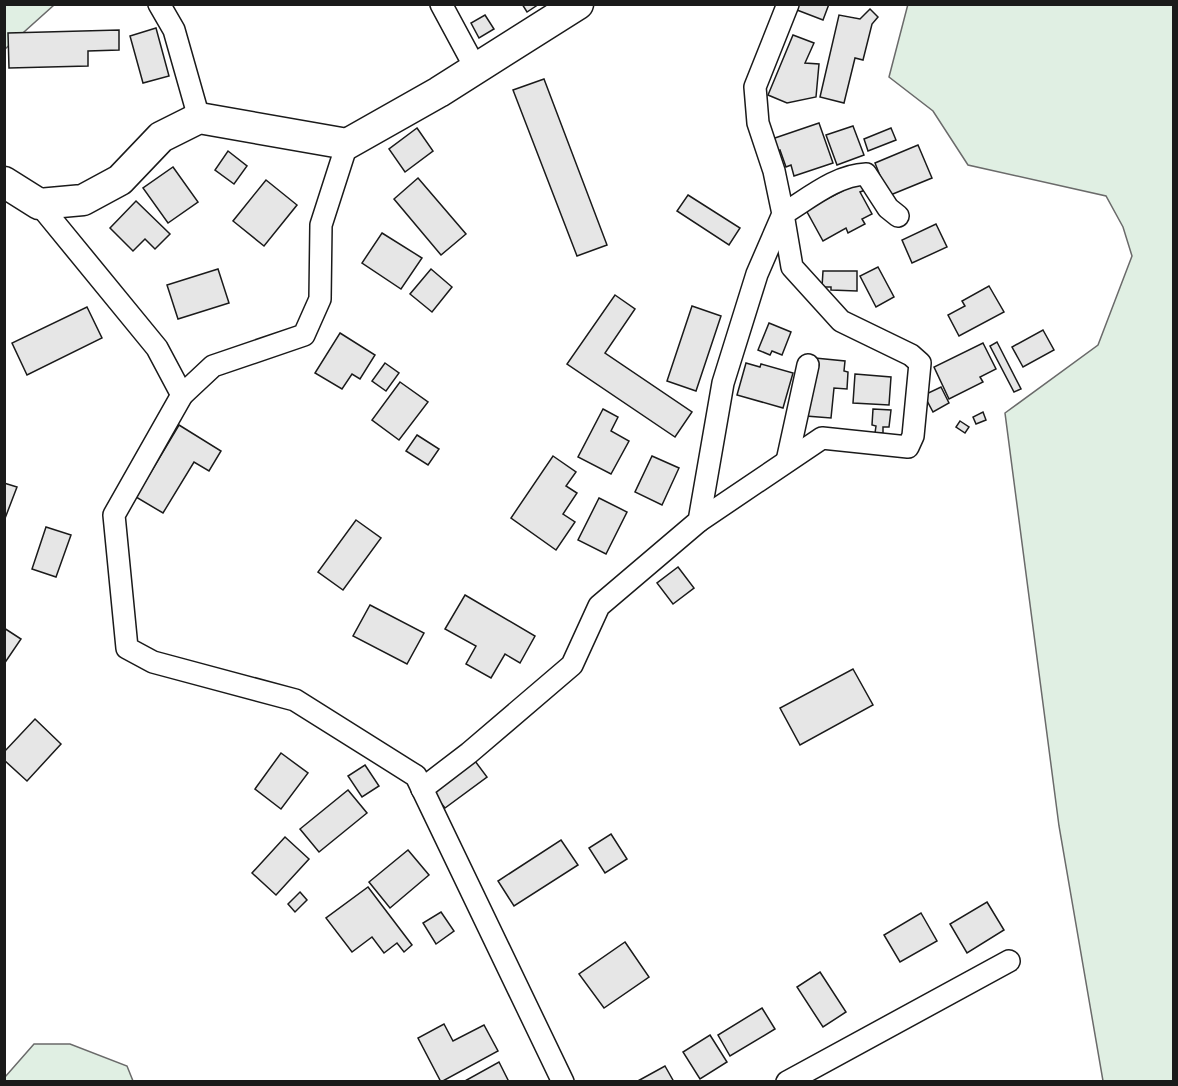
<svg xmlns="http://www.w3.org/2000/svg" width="1178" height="1086" font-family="'Public Sans',sans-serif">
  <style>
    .green { fill: #e0efe3; stroke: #6a6a6a; stroke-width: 1.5 }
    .building { fill: #e6e6e6; stroke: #1a1a1a; stroke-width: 1.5 }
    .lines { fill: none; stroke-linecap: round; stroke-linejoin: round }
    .street-casing { stroke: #1a1a1a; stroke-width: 24 }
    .secondary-casing { stroke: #1a1a1a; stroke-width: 33 }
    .street { stroke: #fff; stroke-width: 21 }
    .secondary { stroke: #fff; stroke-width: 30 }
  </style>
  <rect width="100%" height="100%" fill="#fff"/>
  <!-- green -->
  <g class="green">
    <path d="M908,4L1173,5V1081H1103L1059,826L1005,413L1098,345L1132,256L1123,227L1106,196L968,165L933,111L889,77Z"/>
    <path d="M5,5H54L5,49Z"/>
    <path d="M34,1044H70L127,1066L133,1081H5V1077Z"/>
  </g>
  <!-- building -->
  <g class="building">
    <path d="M522,4H539L527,12Z"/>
    <path d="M799,4H829L823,20L797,10Z"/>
    <path d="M870,9L878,17L872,24L863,60L855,58L844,103L820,97L839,15L860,19Z"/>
    <path d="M485,15L494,29L479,38L471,23Z"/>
    <path d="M156,28L169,76L143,83L130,36Z"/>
    <path d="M119,30V50L88,51V66L9,68L8,33Z"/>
    <path d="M793,35L814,43L805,63L819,64L816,97L787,103L768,95Z"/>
    <path d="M544,79L607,245L577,256L513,90Z"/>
    <path d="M819,123L833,163L794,176L791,165L786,167L780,150L773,153L769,140Z"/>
    <path d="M853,126L864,155L837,165L826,135Z"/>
    <path d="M417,128L433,151L405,172L389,149Z"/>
    <path d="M891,128L896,140L868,151L864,139Z"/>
    <path d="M918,145L932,178L888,196L875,163Z"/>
    <path d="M228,151L247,166L234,184L215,170Z"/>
    <path d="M173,167L198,202L168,223L143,188Z"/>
    <path d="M418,178L466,234L441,255L394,199Z"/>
    <path d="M266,180L297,205L264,246L233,221Z"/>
    <path d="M863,180L868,189L860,192L872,214L862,219L865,224L848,233L846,228L823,241L806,210Z"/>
    <path d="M688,195L740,228L729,245L677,211Z"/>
    <path d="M136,201L170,234L155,249L145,239L133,251L110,228Z"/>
    <path d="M936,224L947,247L912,263L902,240Z"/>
    <path d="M382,233L422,258L401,289L362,263Z"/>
    <path d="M878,267L894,297L876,307L860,276Z"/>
    <path d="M218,269L229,303L178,319L167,285Z"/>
    <path d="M431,269L452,287L432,312L410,294Z"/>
    <path d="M823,271H857V291L831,290V287H822Z"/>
    <path d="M989,286L1004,312L959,336L948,315L965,306L962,301Z"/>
    <path d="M615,295L635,309L605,353L692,412L675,437L567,364Z"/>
    <path d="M692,306L721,316L696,391L667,381Z"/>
    <path d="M87,307L102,338L27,375L12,343Z"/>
    <path d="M769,323L791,332L782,355L772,351L770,355L758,350Z"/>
    <path d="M1043,330L1054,350L1023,367L1012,347Z"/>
    <path d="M340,333L375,355L360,379L352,374L342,389L315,373Z"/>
    <path d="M997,342L1021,389L1014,392L990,346Z"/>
    <path d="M983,343L996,369L980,377L983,382L949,399L934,367Z"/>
    <path d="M815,358L845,361L844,371L848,372L847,389L834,388L831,418L806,416Z"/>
    <path d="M385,363L399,373L386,391L372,381Z"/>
    <path d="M746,363L760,367L761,364L793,373L783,408L737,395Z"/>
    <path d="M855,374L891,377L889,405L853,403Z"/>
    <path d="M400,382L428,402L399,440L372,420Z"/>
    <path d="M941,387L949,403L933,412L924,395Z"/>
    <path d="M603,409L618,417L611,431L629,441L611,474L578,457Z"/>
    <path d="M873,409L891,410L889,427H883V433H875L876,426L872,425Z"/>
    <path d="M983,412L986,420L976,424L973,417Z"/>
    <path d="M960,421L969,427L965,433L956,427Z"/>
    <path d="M179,425L221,451L209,471L194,462L163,513L136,497Z"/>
    <path d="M417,435L439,449L428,465L406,451Z"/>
    <path d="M553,456L576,472L566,486L577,493L563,514L575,522L556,550L511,518Z"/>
    <path d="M652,456L679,468L662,505L635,492Z"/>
    <path d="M4,483L17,487L4,521Z"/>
    <path d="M599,498L627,512L606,554L578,540Z"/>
    <path d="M356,520L381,538L343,590L318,572Z"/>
    <path d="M46,527L71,535L56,577L32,569Z"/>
    <path d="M678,567L694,588L673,604L657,583Z"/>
    <path d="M465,595L535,636L520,663L505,654L491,678L466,664L476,646L445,629Z"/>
    <path d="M370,605L424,633L407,664L353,636Z"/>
    <path d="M4,628L21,639L4,664Z"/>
    <path d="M853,669L873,705L800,745L780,708Z"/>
    <path d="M35,719L61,744L27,781L4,760V752Z"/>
    <path d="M281,753L308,773L281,809L255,789Z"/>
    <path d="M475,761L487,777L445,808L432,792Z"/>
    <path d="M365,765L379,786L362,797L348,776Z"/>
    <path d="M348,790L367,813L319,852L300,829Z"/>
    <path d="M611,834L627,859L605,873L589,848Z"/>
    <path d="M285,837L309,859L276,895L252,873Z"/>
    <path d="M561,840L578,865L514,906L498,881Z"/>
    <path d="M408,850L429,875L390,908L369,882Z"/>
    <path d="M368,887L412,945L404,952L397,943L384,953L372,937L352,952L326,918Z"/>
    <path d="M300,892L307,900L295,912L288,904Z"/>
    <path d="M987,902L1004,930L967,953L950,924Z"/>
    <path d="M441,912L454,931L436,944L423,923Z"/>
    <path d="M921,913L937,941L900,962L884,935Z"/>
    <path d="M625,942L649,977L604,1008L579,974Z"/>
    <path d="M820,972L846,1012L823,1027L797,987Z"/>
    <path d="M762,1008L775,1029L730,1056L718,1035Z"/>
    <path d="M444,1024L453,1041L484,1025L498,1051L441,1082L418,1038Z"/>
    <path d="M710,1035L727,1062L700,1079L683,1052Z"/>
    <path d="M499,1062L509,1082H463Z"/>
    <path d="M665,1066L674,1082H636Z"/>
  </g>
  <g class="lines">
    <defs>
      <g id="street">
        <path d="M159,4L174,30L199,118"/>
        <path d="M441,4L476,69"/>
        <path d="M347,144L321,225L320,299L304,335L213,366L182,395L114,515L127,648L153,662L295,700L416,776L563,1082"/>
        <path d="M39,204L157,348L182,395"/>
        <path d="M787,461L808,365"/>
        <path d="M699,521L822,438L908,447L913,436L920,363L911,355L841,321L792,267L783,214C808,199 836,175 866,174L888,208L898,216"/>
        <path d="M422,789L469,753L572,665L599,606L699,521L723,383L757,274L783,214L774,171L758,123L755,87L788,4"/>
        <path d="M787,1082L1009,961"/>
      </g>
      <path id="secondary" d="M4,182L39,204L83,200L120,180L161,137L199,118L347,144L439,92L578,4"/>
    </defs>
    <!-- street casing -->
    <use href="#street" class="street-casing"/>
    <!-- secondary casing -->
    <use href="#secondary" class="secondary-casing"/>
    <!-- street -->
    <use href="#street" class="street"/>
    <!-- secondary -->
    <use href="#secondary" class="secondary"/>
  </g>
  <!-- border -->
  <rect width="1178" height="1086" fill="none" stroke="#1a1a1a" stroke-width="12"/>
</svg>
